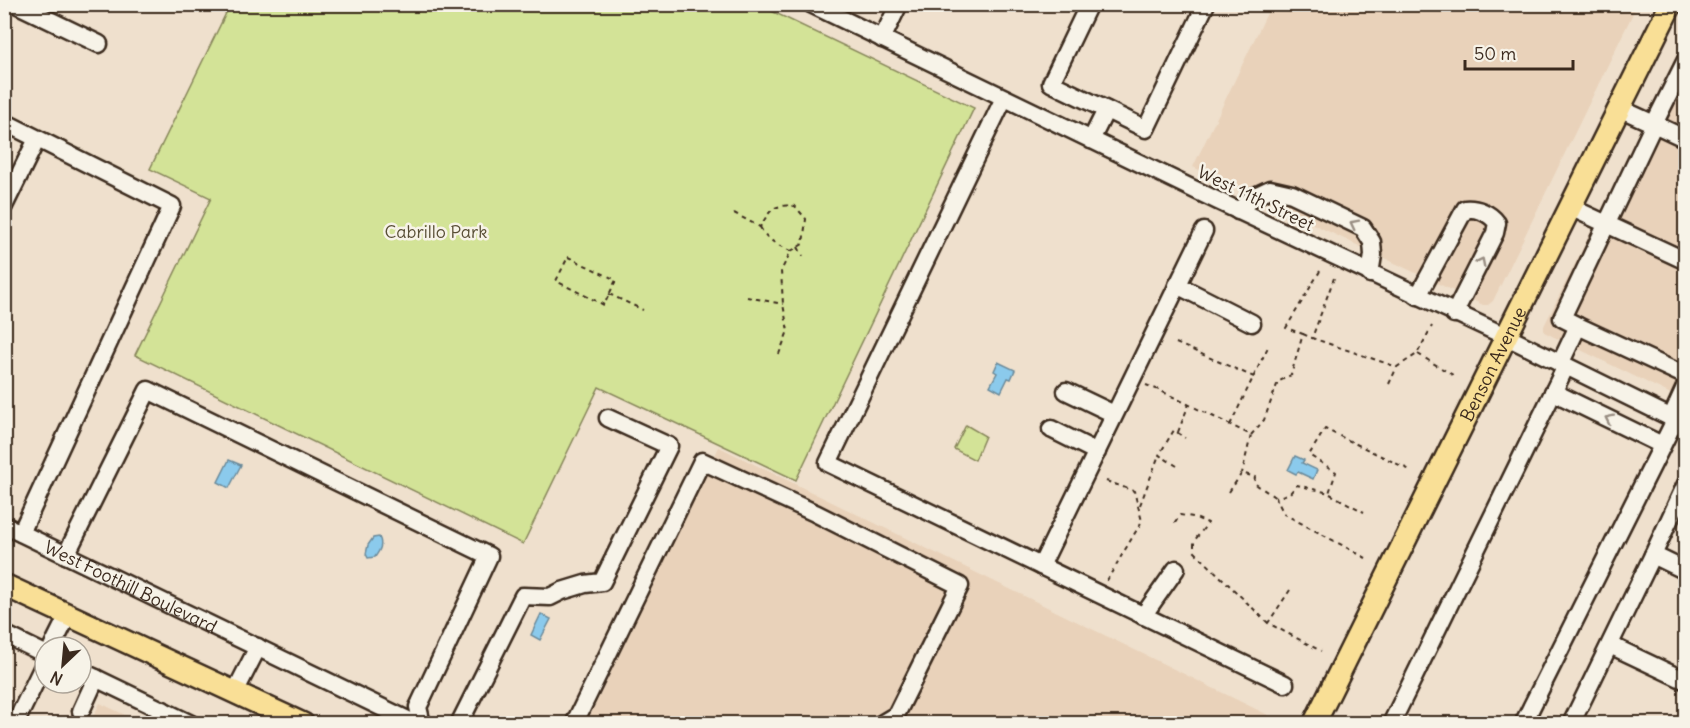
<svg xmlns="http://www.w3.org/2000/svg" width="1690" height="728" font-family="Delius,sans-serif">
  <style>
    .built { fill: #e9d2ba }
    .green { fill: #d3e397; stroke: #87865a; stroke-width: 1.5 }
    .water { fill: #8bcaec; stroke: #6b8a9a; stroke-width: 1.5 }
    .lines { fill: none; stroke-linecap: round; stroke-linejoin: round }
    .minor-casing { stroke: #3b2a1e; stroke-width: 21 }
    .major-casing { stroke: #3b2a1e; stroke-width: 26 }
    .path { stroke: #3b2a1e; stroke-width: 2; stroke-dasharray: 4.5 4.5; stroke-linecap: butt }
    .minor { stroke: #f7f3e8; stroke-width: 16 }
    .major { stroke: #f9df96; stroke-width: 21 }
    .oneway { stroke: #998e83 }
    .labels { text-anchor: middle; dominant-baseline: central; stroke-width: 5; stroke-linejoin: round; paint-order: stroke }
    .street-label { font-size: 18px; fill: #3b2a1e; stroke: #f7f3e8 }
    .park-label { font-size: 18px; fill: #594f36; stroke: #f7f3e8 }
  </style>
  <rect width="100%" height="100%" fill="#efe0cd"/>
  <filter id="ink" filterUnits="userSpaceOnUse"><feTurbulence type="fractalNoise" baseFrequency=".0167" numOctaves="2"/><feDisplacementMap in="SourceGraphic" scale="12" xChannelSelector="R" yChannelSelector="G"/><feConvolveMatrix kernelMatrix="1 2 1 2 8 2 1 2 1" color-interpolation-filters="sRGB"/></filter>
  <g filter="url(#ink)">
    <!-- built -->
    <g class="built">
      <path d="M1271,5H1637L1493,301L1488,305H1483L1193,167Z"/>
      <path d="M1685,44V401L1544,332V326Z"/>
      <path d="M719,447L1268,715L1267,724H586Z"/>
      <path d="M100,703L142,723H90Z"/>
    </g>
    <!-- green -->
    <g class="green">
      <path d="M230,5H759L974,108L796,480L599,387L523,544L135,355L211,198L150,169Z"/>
      <path d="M966,425L985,436L975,460L954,449Z"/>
    </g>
    <!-- water -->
    <g class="water">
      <path d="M998,362L1015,370L1011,379L1008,378L1001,392L990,386L997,373L994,371Z"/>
      <path d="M1295,456L1304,460L1302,463L1317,470L1313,479L1298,472L1296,474L1288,470Z"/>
      <path d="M229,460L241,465L229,488L218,482Z"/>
      <path d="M379,537C383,545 380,550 375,557L368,558L366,554L368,545L373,538Z"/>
      <path d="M541,614L551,619L540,640L531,635Z"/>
    </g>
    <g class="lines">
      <defs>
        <g id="minor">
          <path d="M16,4L99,44"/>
          <path d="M811,4L1218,201L1507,337L1686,425"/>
          <path d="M1089,4L1051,83L1146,129L1206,4"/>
          <path d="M882,39L899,4"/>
          <path d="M1686,60L1654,124L1686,139"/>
          <path d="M1004,98L828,463L1285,684"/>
          <path d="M4,122L172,206L21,533"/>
          <path d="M1091,140L1106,110"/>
          <path d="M4,206L37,139"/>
          <path d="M1570,207L1686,261"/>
          <path d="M1238,211L1253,197L1270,189L1292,194L1363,228L1372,242L1373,255L1370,274"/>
          <path d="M1177,285L1252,323"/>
          <path d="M1418,296L1465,209C1477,208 1490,213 1497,223L1495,233L1454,314"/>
          <path d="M1578,326L1562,318L1654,124L1619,108"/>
          <path d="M1560,364L1578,326L1686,376"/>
          <path d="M1066,391L1114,414"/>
          <path d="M1553,392L1662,445"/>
          <path d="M1671,418L1686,385"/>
          <path d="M1051,429L1097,452"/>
          <path d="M1686,484L1653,555L1686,571"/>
          <path id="s1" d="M4,525L416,724"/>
          <path d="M66,555L148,390L489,556L420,703L418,707L422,724"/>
          <path d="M1041,566L1204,231"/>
          <path d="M1143,616L1176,569"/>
          <path d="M4,634L45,654"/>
          <path d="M1610,645L1686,681"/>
          <path d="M52,647L68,615"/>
          <path d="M81,671L191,724"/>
          <path d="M235,692L258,647"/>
          <path d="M81,711L96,678"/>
          <path d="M15,724L45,662"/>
          <path d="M156,724L163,710"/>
          <path d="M459,724L523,596L550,597L562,591L585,584L602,582L669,446L608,418"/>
          <path d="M574,724L702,461L815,513L960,586L896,715L881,724"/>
          <path d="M1391,724L1566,366"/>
          <path d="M1523,724L1675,420"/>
          <path d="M1571,724L1653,555"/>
        </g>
        <g id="major">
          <path d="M4,585L303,724"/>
          <path id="s2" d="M1314,724L1671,4"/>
        </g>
      </defs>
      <!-- minor casing -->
      <use href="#minor" class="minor-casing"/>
      <!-- major casing -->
      <use href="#major" class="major-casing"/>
      <!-- path -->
      <g class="path">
        <path d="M734,213L760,227C771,209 773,204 795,206L806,219L803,244L791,251L781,271L783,304L788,331L779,354"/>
        <path d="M760,227C767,240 777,245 791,251"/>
        <path d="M798,247L803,256"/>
        <path d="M568,257L616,280L604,305L556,281Z"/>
        <path d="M1334,278L1312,338L1397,367L1417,354L1432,326"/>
        <path d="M609,294L643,310"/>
        <path d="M747,297L783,304"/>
        <path d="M1303,334L1312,338"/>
        <path d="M1176,343L1254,377"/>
        <path d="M1418,354L1456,377"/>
        <path d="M1389,384L1397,367"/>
        <path d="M1146,385L1159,390L1251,435L1242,473"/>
        <path d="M1230,425L1268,347"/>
        <path d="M1178,432L1189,404"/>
        <path d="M1251,435L1264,420L1278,382L1291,375L1303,334L1286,328L1320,271"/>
        <path d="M1177,466L1159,455L1174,430L1185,438"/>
        <path d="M1106,481L1134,491L1142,521L1106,582"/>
        <path d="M1229,492L1242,473L1255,477L1254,483L1276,498"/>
        <path d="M1330,494L1364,512"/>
        <path d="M1140,505L1159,455"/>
        <path d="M1175,523L1180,515L1193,517L1208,523L1194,541V551L1268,623"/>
        <path d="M1366,558L1284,514L1276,498L1290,493L1297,485L1329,493L1336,472L1309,455L1325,429L1410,470"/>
        <path d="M1290,590L1268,623L1321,651"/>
      </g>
      <!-- minor -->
      <use href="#minor" class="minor"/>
      <!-- major -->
      <use href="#major" class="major"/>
    </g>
    <!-- one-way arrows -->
    <defs><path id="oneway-chevron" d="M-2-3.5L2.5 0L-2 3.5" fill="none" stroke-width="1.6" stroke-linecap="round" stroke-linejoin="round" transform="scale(1.5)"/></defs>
    <g class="oneway">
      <use href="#oneway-chevron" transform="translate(1354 224) rotate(-153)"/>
      <use href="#oneway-chevron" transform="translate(1481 262) rotate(-63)"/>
      <use href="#oneway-chevron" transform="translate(1609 419) rotate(-154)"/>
    </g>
  </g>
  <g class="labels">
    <!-- street labels -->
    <g class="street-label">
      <text transform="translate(1256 198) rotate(26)">West 11th Street</text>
      <text stroke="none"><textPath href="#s2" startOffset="402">Benson Avenue</textPath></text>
      <text stroke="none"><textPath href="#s1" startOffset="141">West Foothill Boulevard</textPath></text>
    </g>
    <!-- park labels -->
    <g class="park-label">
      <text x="436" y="231">Cabrillo Park</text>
    </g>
  </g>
  <!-- margin -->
  <rect width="1690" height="728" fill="none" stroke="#f7f3e8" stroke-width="24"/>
  <rect x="12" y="12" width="1666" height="704" fill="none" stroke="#3b2a1e" stroke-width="2" filter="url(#ink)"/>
  <!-- north arrow -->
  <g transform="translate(63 665) rotate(206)"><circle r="28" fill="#f7f3e8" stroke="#aca397" stroke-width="1.5"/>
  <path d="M0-4.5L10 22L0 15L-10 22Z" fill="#3b2a1e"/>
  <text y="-9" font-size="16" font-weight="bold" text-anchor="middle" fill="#3b2a1e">N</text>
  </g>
  <!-- scale -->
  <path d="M1465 60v9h108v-9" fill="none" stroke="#3b2a1e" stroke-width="3"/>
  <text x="1474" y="60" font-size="18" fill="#3b2a1e" stroke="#f7f3e8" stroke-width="4.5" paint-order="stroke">50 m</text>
</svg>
